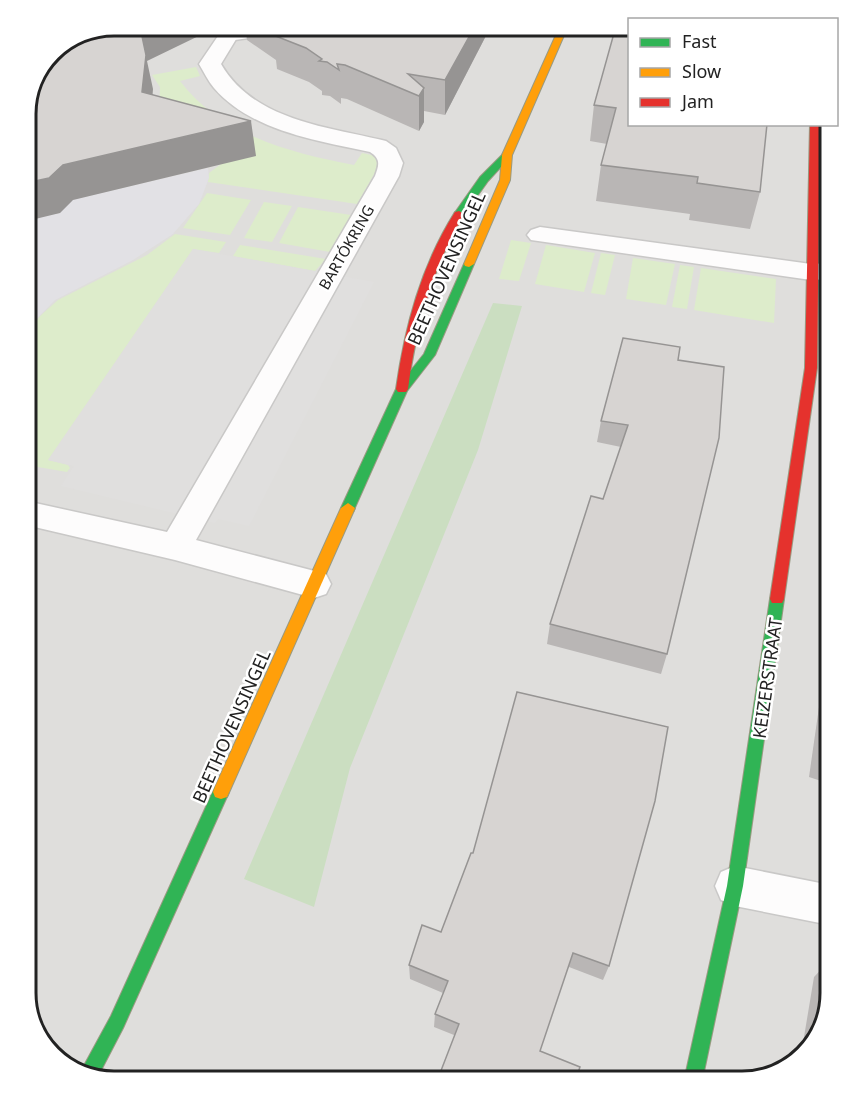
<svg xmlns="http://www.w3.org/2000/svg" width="856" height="1107" font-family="'Noto Sans',sans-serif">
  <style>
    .residential { fill: #dfdedc }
    .grass { fill: #ddeccb }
    .forest { fill: #cbdec1 }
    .parking { fill: #e0dfde }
    .plaza { fill: #e2e1e5 }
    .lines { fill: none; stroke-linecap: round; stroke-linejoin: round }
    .lane-casing { stroke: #c9c8c7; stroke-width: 3 }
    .street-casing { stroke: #c9c8c7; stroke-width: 3 }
    .fast-casing { stroke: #999a82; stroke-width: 2 }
    .slow-casing { stroke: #999a82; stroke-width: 2 }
    .jam-casing { stroke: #999a82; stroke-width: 2 }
    .lane { fill: #fdfcfc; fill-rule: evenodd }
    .street { fill: #fdfcfc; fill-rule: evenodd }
    .fast { fill: #30b455; fill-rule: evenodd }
    .slow { fill: #ff9f0a; fill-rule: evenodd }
    .jam { fill: #e5322d; fill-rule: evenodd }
    .wall { fill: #b9b6b5 }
    .shaded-wall { fill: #969493 }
    .building { fill: #d7d4d2; stroke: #969493; stroke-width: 1.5 }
    .labels { text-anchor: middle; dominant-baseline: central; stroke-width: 5; stroke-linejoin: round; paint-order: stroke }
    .far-street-label { font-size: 15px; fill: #222; stroke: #fff }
    .street-label { font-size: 18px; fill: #222; stroke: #fff }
    .rim { fill: none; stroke: #222; stroke-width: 3 }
  </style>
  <rect width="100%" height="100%" fill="#f0eeeb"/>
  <!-- residential -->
  <path class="residential" d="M114,26H629L630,124L830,125V993L819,1037L791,1067L742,1081H109L70,1070L40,1042L26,993V108L56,48Z"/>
  <!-- grass -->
  <g class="grass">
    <path d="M196,67L200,76L180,81C221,135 290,153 354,165L362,153L376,156L380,164L357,204L208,182L209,173L225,161L159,114L160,87L152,75Z"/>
    <path d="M207,193L251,200L230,235L183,228Z"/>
    <path d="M264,202L292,206L272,242L244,238Z"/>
    <path d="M298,207L351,215L330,252L279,243Z"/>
    <path d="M175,234L226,242L219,253L193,249L48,460L68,465L70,468L67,472L26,465V334L40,316L58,300L147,255Z"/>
    <path d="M511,240L531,243L519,281L499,279Z"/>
    <path d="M240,245L326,259L315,271L233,256Z"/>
    <path d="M546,245L595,253L584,292L535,284Z"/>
    <path d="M601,253L615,255L605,295L591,293Z"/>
    <path d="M633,258L675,264L666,305L626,299Z"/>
    <path d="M680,265L694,267L687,309L672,307Z"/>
    <path d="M701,268L776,279L774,323L694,310Z"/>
  </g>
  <!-- forest -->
  <path class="forest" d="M493,303L522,306L478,450L350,768L314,907L244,879Z"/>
  <!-- parking -->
  <path class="parking" d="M193,249L374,282L249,526L218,519L215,523L61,486L74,466L48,460Z"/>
  <!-- plaza -->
  <path class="plaza" d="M208,168L209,178L199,204L173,234L133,260L55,300L26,330V236L34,222L45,214H58L66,202L76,199Z"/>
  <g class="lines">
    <defs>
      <path id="lane" d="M277,26L283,27L286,30L283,33L228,41L220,36L228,31Z"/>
      <g id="street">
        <path d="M211,26H231L238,36L221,64C254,121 328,127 386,141L396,148L403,163L399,176L196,540L326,574L331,584L326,594L314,598L175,560L26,525V501L167,532L375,176C379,165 381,159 370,152C318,141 251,131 214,88C208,81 204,72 199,64L218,36Z"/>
        <path d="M540,227L811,264L830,263V279L811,280L531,240L527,235L531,230Z"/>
        <path d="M735,866L830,885V925L735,906L721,900L715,886L721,872Z"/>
      </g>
      <g id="fast">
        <path d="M507,152L512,155L510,157L488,181L463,216H455L454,214L480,177L504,153Z"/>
        <path d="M469,261L474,264L435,355L407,391L353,512H343L341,508L396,389L424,354L464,264Z"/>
        <path d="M777,593L782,595L784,599L743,886L702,1081H684L727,886L770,599L772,595Z"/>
        <path d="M221,785L227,787L229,792L123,1028L97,1078L80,1073L111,1016L215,787Z"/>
      </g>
      <g id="slow">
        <path d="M560,26H568L512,155L510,180L474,264L469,267L465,266L464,264L500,180L502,155Z"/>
        <path d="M348,503L355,508L227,797L221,799L215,797L213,792L215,787L341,508Z"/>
      </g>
      <g id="jam">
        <path d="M810,124H820L817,368L784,599L782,603H772L770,599L805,368Z"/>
        <path d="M459,211L464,214C432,269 416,326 408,389L406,392H398L396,389C405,326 421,266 455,212Z"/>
      </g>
    </defs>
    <!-- lane casing -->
    <use href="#lane" class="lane-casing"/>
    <!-- street casing -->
    <use href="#street" class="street-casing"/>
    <!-- fast casing -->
    <use href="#fast" class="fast-casing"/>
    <!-- slow casing -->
    <use href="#slow" class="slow-casing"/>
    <!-- jam casing -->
    <use href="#jam" class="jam-casing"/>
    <!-- lane -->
    <use href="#lane" class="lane"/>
    <!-- street -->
    <use href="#street" class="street"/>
    <!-- fast -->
    <use href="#fast" class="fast"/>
    <!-- slow -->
    <use href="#slow" class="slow"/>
    <!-- jam -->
    <use href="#jam" class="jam"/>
  </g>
  <!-- wall -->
  <g class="wall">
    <path d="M233,26H349L358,33L401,34L491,26L445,115L424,111V122L419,131L347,99L341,98V104L330,96L322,95V91L309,82L277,69L276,60L247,40L245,27L235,28Z"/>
    <path d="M616,26L760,192L750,229L689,220L690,214L596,201L601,165L607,144L590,141L594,105Z"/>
    <path d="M678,360L667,654L661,674L547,644L550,624L603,499L621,447L597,442L601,421Z"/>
    <path d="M830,630V784L809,777Z"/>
    <path d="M471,853L609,966L603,980L569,967L454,1035L434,1027L435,1014L443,993L410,979L409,965L441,932Z"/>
    <path d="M827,963L819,1037L801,1055L814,977Z"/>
  </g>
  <!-- shaded-wall -->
  <g class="shaded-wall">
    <path d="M143,26H210L211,30L147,61L153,89L150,127L142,92L140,27Z"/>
    <path d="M235,26H245V27L235,28Z"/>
    <path d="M475,26H491L445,115V80Z"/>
    <path d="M424,88V122L419,131V96Z"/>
    <path d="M251,121L256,156L73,200L60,213L31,220L26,235V183L63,165Z"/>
  </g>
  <!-- building -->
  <g class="building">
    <path d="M114,26H143L140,27L146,55L142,92L251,121L63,165L49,178L26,183V108L56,48Z"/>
    <path d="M271,26H349L358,33L368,26H377L401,34L407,26H475L445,80L408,74L424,88L419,96L345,65L337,64L339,70L327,62L319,61L322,59L306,48L273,35L281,32Z"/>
    <path d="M616,26H630V124H767L760,192L697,183L698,177L601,165L616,108L594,105Z"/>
    <path d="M623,338L680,347L678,360L724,367L719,438L667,654L550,624L591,496L603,499L628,425L601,421Z"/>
    <path d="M830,686V762L821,759Z"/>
    <path d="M517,692L668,727L655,801L609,966L573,953L540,1051L580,1067L575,1081H437L459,1024L435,1014L448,981L409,965L422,925L441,932L471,853H473Z"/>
    <path d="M827,963L830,964V993L819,1037L814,1041Z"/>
  </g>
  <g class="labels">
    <!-- far-street labels -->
    <g class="far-street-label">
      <text transform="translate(346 247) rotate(-60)">BARTÓKRING</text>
    </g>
    <!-- street labels -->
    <g class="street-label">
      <text transform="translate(446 268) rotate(-66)">BEETHOVENSINGEL</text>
      <text transform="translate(767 678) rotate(-82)">KEIZERSTRAAT</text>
      <text transform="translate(231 726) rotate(-66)">BEETHOVENSINGEL</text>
    </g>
  </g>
  <!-- crop -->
  <path d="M0 0H856V1107H0ZM114 36H742A78 78 0 0 1 820 114V993A78 78 0 0 1 742 1071H114A78 78 0 0 1 36 993V114A78 78 0 0 1 114 36Z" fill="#fff" fill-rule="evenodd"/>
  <path class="rim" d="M114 36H742A78 78 0 0 1 820 114V993A78 78 0 0 1 742 1071H114A78 78 0 0 1 36 993V114A78 78 0 0 1 114 36Z"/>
  <!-- legend -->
  <rect x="628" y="18" width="210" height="108" fill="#ffffff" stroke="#a7a7a7" stroke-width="1.5"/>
  <rect x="640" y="38" width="30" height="9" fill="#30b455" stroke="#a7a7a7" stroke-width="1.5"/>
  <text x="682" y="48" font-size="18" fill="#222222">Fast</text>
  <rect x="640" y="68" width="30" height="9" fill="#ff9f0a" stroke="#a7a7a7" stroke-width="1.5"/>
  <text x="682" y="78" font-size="18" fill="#222222">Slow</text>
  <rect x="640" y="98" width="30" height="9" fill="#e5322d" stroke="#a7a7a7" stroke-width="1.5"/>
  <text x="682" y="108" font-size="18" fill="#222222">Jam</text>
</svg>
